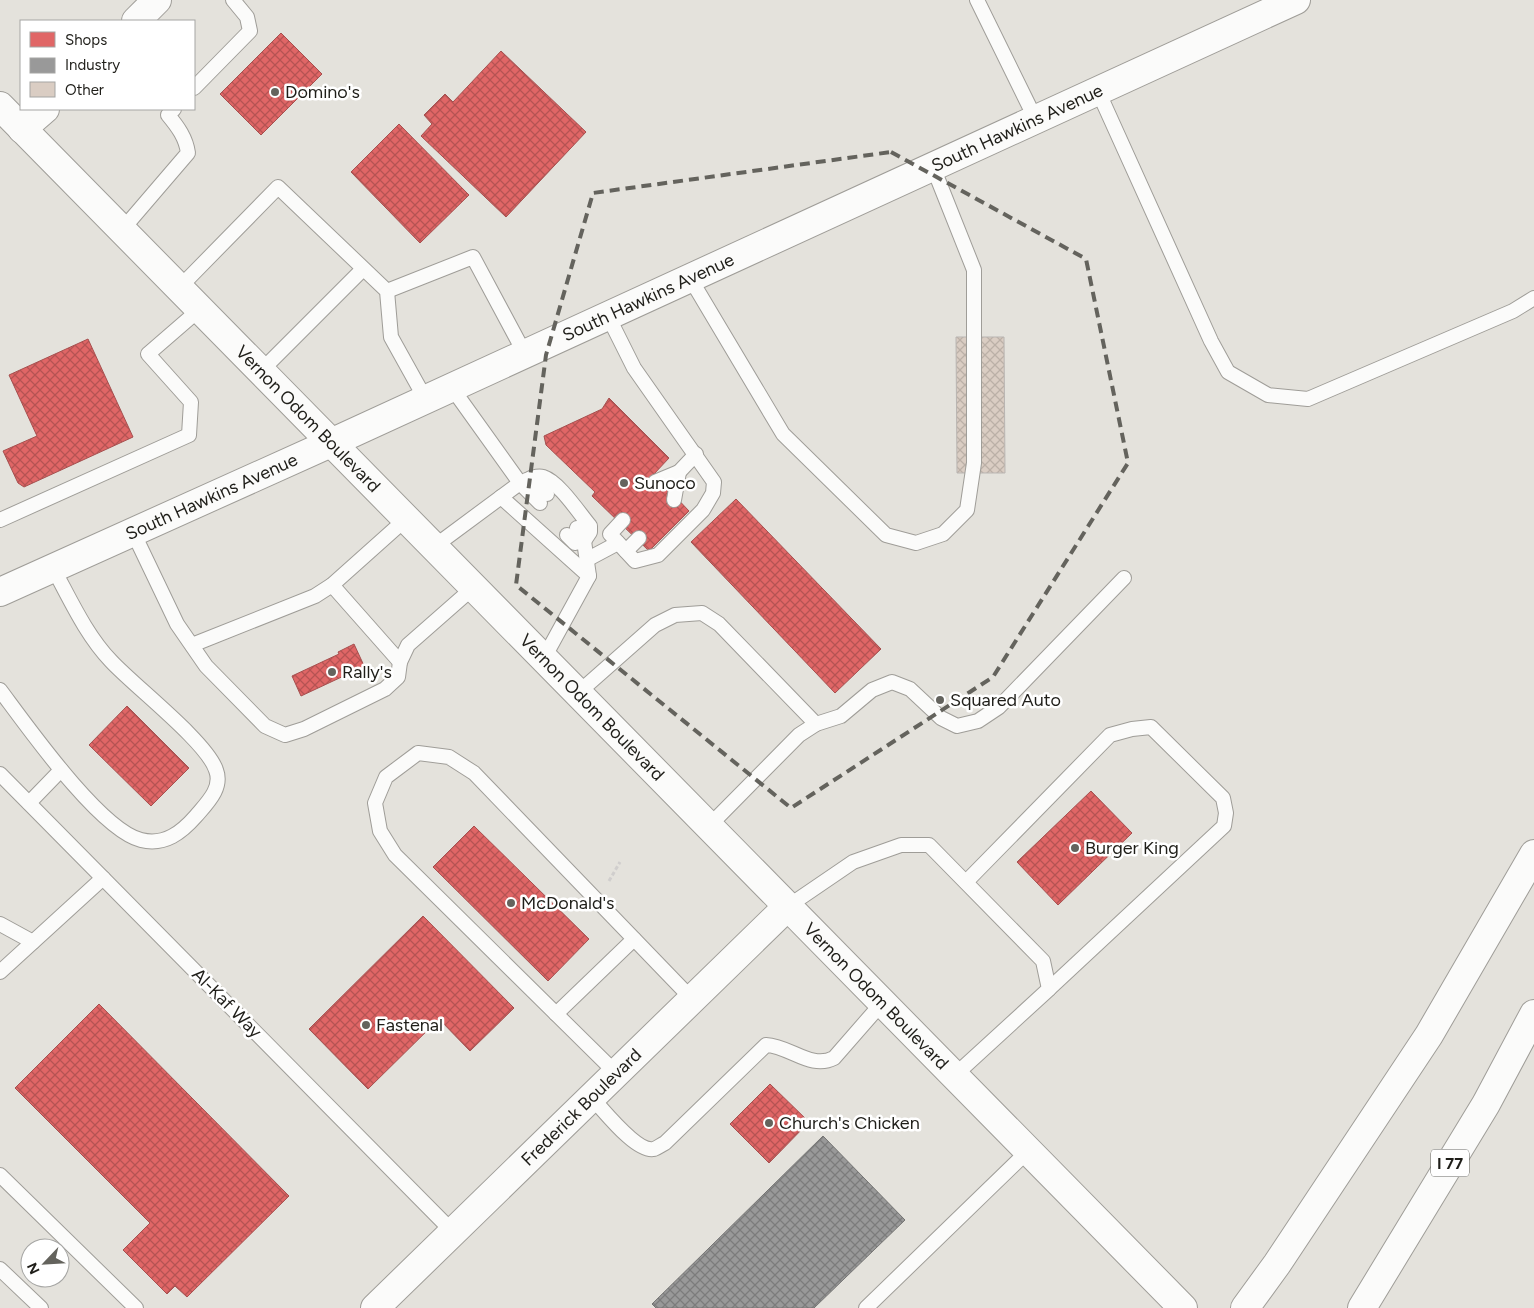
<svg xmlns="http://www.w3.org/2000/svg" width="1534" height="1308" font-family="Figtree,sans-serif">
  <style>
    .shops { fill: url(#shops-cross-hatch); stroke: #a6504f }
    .industry { fill: url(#industry-cross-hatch); stroke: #747473 }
    .building { fill: url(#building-cross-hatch); stroke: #b9b5b2 }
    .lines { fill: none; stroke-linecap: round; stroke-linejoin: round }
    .service-casing { stroke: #9f9d98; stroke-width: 16 }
    .minor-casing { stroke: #9f9d98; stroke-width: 30 }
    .tertiary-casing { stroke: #9f9d98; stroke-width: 30 }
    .secondary-casing { stroke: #9f9d98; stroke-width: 30 }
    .motorway-casing { stroke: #9f9d98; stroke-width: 30 }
    .path { stroke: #d0cecd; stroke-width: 3; stroke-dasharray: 4 2.5; stroke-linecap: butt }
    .service { stroke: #fbfbfa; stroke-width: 14 }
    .minor { stroke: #fbfbfa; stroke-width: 28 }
    .tertiary { stroke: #fbfbfa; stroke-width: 28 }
    .secondary { stroke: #fbfbfa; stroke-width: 28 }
    .motorway { stroke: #fbfbfa; stroke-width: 28 }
    .marked { fill: none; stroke: #64635d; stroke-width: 4; stroke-dasharray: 10 6; stroke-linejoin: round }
    .poi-dot { fill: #64635d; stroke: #fff; stroke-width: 2 }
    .labels { text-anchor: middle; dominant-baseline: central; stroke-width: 5; stroke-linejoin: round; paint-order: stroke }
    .shield { fill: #fff; stroke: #62625e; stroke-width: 1 }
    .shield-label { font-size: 16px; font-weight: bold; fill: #1f1e19 }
    .poi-label { font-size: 18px; fill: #1f1e19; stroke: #fff; text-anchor: start }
    .street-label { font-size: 18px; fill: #1f1e19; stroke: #fff }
  </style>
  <defs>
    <pattern id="shops-cross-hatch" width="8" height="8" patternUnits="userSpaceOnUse" patternTransform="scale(1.25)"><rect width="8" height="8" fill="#e06666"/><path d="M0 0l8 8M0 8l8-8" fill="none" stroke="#b55353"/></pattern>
    <pattern id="industry-cross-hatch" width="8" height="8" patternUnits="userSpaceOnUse" patternTransform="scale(1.25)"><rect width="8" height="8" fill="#999"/><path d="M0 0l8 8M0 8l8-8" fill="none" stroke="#7c7c7c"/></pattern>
    <pattern id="building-cross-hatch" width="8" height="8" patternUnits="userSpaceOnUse" patternTransform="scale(1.25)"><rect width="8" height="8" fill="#dacdc3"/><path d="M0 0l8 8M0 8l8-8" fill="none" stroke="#bbb0a7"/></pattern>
  </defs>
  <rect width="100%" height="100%" fill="#e4e2dc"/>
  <!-- shops -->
  <g class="shops">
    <path d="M281,33L322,74L261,135L220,94Z"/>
    <path d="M501,51L586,132L506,217L421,136L432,124L424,115L445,94L453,102Z"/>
    <path d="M399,124L469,195L420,243L351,172Z"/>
    <path d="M88,339L133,437L24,487L18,483L3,451L37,436L9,375Z"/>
    <path d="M609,398L669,458L654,474L689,511L649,551L592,496L595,492L546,445L544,436L602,409Z"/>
    <path d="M736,499L881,649L835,693L691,542Z"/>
    <path d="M354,644L366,670L349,678L348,674L301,696L292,676L339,654L338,652Z"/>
    <path d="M127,706L189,768L151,806L89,745Z"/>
    <path d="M1091,791L1132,833L1058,905L1017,862Z"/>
    <path d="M474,826L589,939L548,981L433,867Z"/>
    <path d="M423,916L514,1008L470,1051L439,1019L368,1089L309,1029Z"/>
    <path d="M99,1004L289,1196L187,1297L175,1286L167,1294L123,1250L150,1223L15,1088Z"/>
    <path d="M770,1084L809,1122L769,1163L730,1124Z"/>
  </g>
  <!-- industry -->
  <path class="industry" d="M823,1136L905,1220L814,1308H656L652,1304Z"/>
  <!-- building -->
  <path class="building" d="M956,337H1004L1005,473H957Z"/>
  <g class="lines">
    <defs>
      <g id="service">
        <path d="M977,0L1036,120"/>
        <path d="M194,88L250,31L247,17L233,0"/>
        <path d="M1098,91L1211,341L1228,372L1268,395L1308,399L1513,311L1534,298"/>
        <path d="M122,230L188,153C186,138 178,127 168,115L174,109"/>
        <path d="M690,278L783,434L886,535L916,543L943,534L967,510L974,463V270L933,167"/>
        <path d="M180,287L278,187L387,291L391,337L426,400"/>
        <path d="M387,291L473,257L525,354"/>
        <path d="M608,316L634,368L714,482L713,493L703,510L658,555L635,561L610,534L623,520"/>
        <path d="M262,370L362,270"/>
        <path d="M452,388L520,483L540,503"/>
        <path d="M679,472L696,454"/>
        <path d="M531,478L547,494"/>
        <path d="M655,482L679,472L674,500"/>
        <path d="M501,497L589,576"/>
        <path d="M0,520L189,435L191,402L148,354L200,309"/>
        <path d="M133,532L177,624L206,666L265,726L285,735L304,729L385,689L398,677L400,662L408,645L474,587"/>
        <path d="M435,546L520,483C527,480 536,475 543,477C559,482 579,513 590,526V532L584,541L577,528"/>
        <path d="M626,551L639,538"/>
        <path d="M588,559L618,543"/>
        <path d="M332,585L400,662"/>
        <path d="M192,645L315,596L332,585L407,518"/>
        <path d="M544,658L589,576L584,541L575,543L567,535"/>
        <path d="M0,690C27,726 100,830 141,840C165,846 182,832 196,816C207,803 223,788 216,770C207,742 134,686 111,661C86,635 70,599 53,568"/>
        <path d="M578,693L655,625L675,615L702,613L719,624L816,724"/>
        <path d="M0,774L453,1232"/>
        <path d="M29,803L61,770"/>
        <path d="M709,826L799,735L816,724L841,716L872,690L892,682L910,689L941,718L957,726L978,721L999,707L1124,578"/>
        <path d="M966,882L1110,735L1132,729L1151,727L1223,798L1226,813L1224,826L1049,989"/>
        <path d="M787,907L853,862L901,845H929L1043,961L1049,989L954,1076"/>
        <path d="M0,924L33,942"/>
        <path d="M0,972L103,878"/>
        <path d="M556,1014L634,939"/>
        <path d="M616,1073L395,855L380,831L375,803L386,777L418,753L449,757L474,773L692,999"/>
        <path d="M591,1097C603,1109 636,1153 654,1149C657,1148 661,1145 665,1143L766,1045C790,1046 811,1070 834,1058L882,1003"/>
        <path d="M0,1175L136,1308"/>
        <path d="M0,1269L41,1308"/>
        <path d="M866,1308L1028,1151"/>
      </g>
      <g id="minor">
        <path d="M136,21L157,0"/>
        <path d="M22,129L45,109"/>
      </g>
      <g id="tertiary">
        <path id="s1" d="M0,592L333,442L1296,0"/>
        <path id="s2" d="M375,1308L787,907"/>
      </g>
      <g id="secondary">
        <path id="s3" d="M0,106L1183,1308"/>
      </g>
      <g id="motorway">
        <path d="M1245,1308L1277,1264L1429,1035L1534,854"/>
        <path d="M1362,1308L1486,1104L1534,1014"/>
      </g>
    </defs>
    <!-- service casing -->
    <use href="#service" class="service-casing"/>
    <!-- minor casing -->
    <use href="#minor" class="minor-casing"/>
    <!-- tertiary casing -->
    <use href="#tertiary" class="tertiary-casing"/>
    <!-- secondary casing -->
    <use href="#secondary" class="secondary-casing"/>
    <!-- motorway casing -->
    <use href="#motorway" class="motorway-casing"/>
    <!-- path -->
    <path class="path" d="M609,881L620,862"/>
    <!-- service -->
    <use href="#service" class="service"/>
    <!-- minor -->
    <use href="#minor" class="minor"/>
    <!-- tertiary -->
    <use href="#tertiary" class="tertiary"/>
    <!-- secondary -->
    <use href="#secondary" class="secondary"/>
    <!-- motorway -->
    <use href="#motorway" class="motorway"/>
  </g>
  <!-- marked area -->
  <path class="marked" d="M891,152L1086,259L1128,463L993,677L791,808L516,585L546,355L593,193Z"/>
  <!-- markers -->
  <g class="poi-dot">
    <circle cx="275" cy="92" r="5"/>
    <circle cx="624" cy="483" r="5"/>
    <circle cx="332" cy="672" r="5"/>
    <circle cx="940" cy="700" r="5"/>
    <circle cx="1075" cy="848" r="5"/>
    <circle cx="511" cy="903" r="5"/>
    <circle cx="366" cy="1025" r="5"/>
    <circle cx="769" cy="1123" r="5"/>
  </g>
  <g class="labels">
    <!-- shield labels -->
    <rect class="shield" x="1431" y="1149.5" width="38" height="27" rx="4"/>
    <g class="shield-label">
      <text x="1450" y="1163">I 77</text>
    </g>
    <!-- poi labels -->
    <g class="poi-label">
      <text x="285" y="92">Domino's</text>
      <text x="634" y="483">Sunoco</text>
      <text x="342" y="672">Rally's</text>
      <text x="950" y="700">Squared Auto</text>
      <text x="1085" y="848">Burger King</text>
      <text x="521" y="903">McDonald's</text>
      <text x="376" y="1025">Fastenal</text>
      <text x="779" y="1123">Church's Chicken</text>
    </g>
    <!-- street labels -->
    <g class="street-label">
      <text stroke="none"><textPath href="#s1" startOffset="1118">South Hawkins Avenue</textPath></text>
      <text stroke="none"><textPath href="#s1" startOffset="712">South Hawkins Avenue</textPath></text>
      <text stroke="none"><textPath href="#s3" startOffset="439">Vernon Odom Boulevard</textPath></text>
      <text stroke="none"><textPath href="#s1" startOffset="232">South Hawkins Avenue</textPath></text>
      <text stroke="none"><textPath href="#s3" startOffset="844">Vernon Odom Boulevard</textPath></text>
      <text stroke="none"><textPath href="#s3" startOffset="1249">Vernon Odom Boulevard</textPath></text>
      <text transform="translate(227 1003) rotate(45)">Al-Kaf Way</text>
      <text stroke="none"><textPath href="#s2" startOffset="288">Frederick Boulevard</textPath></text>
    </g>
  </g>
  <!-- legend -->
  <rect x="20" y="20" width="175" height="90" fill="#ffffff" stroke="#a5a5a3"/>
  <rect x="30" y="32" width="25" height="15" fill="#e06666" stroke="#a5a5a3"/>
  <text x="65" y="45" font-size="15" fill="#1f1e19">Shops</text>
  <rect x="30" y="58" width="25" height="15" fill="#999999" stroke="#a5a5a3"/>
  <text x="65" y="70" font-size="15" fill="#1f1e19">Industry</text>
  <rect x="30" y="82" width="25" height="15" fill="#dacdc3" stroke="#a5a5a3"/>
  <text x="65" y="95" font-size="15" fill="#1f1e19">Other</text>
  <!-- north arrow -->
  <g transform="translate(45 1263) rotate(245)"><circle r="24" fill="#ffffff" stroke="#a5a5a3"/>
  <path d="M0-4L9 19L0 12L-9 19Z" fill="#64635d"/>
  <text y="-8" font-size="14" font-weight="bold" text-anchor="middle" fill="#1f1e19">N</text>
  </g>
</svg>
